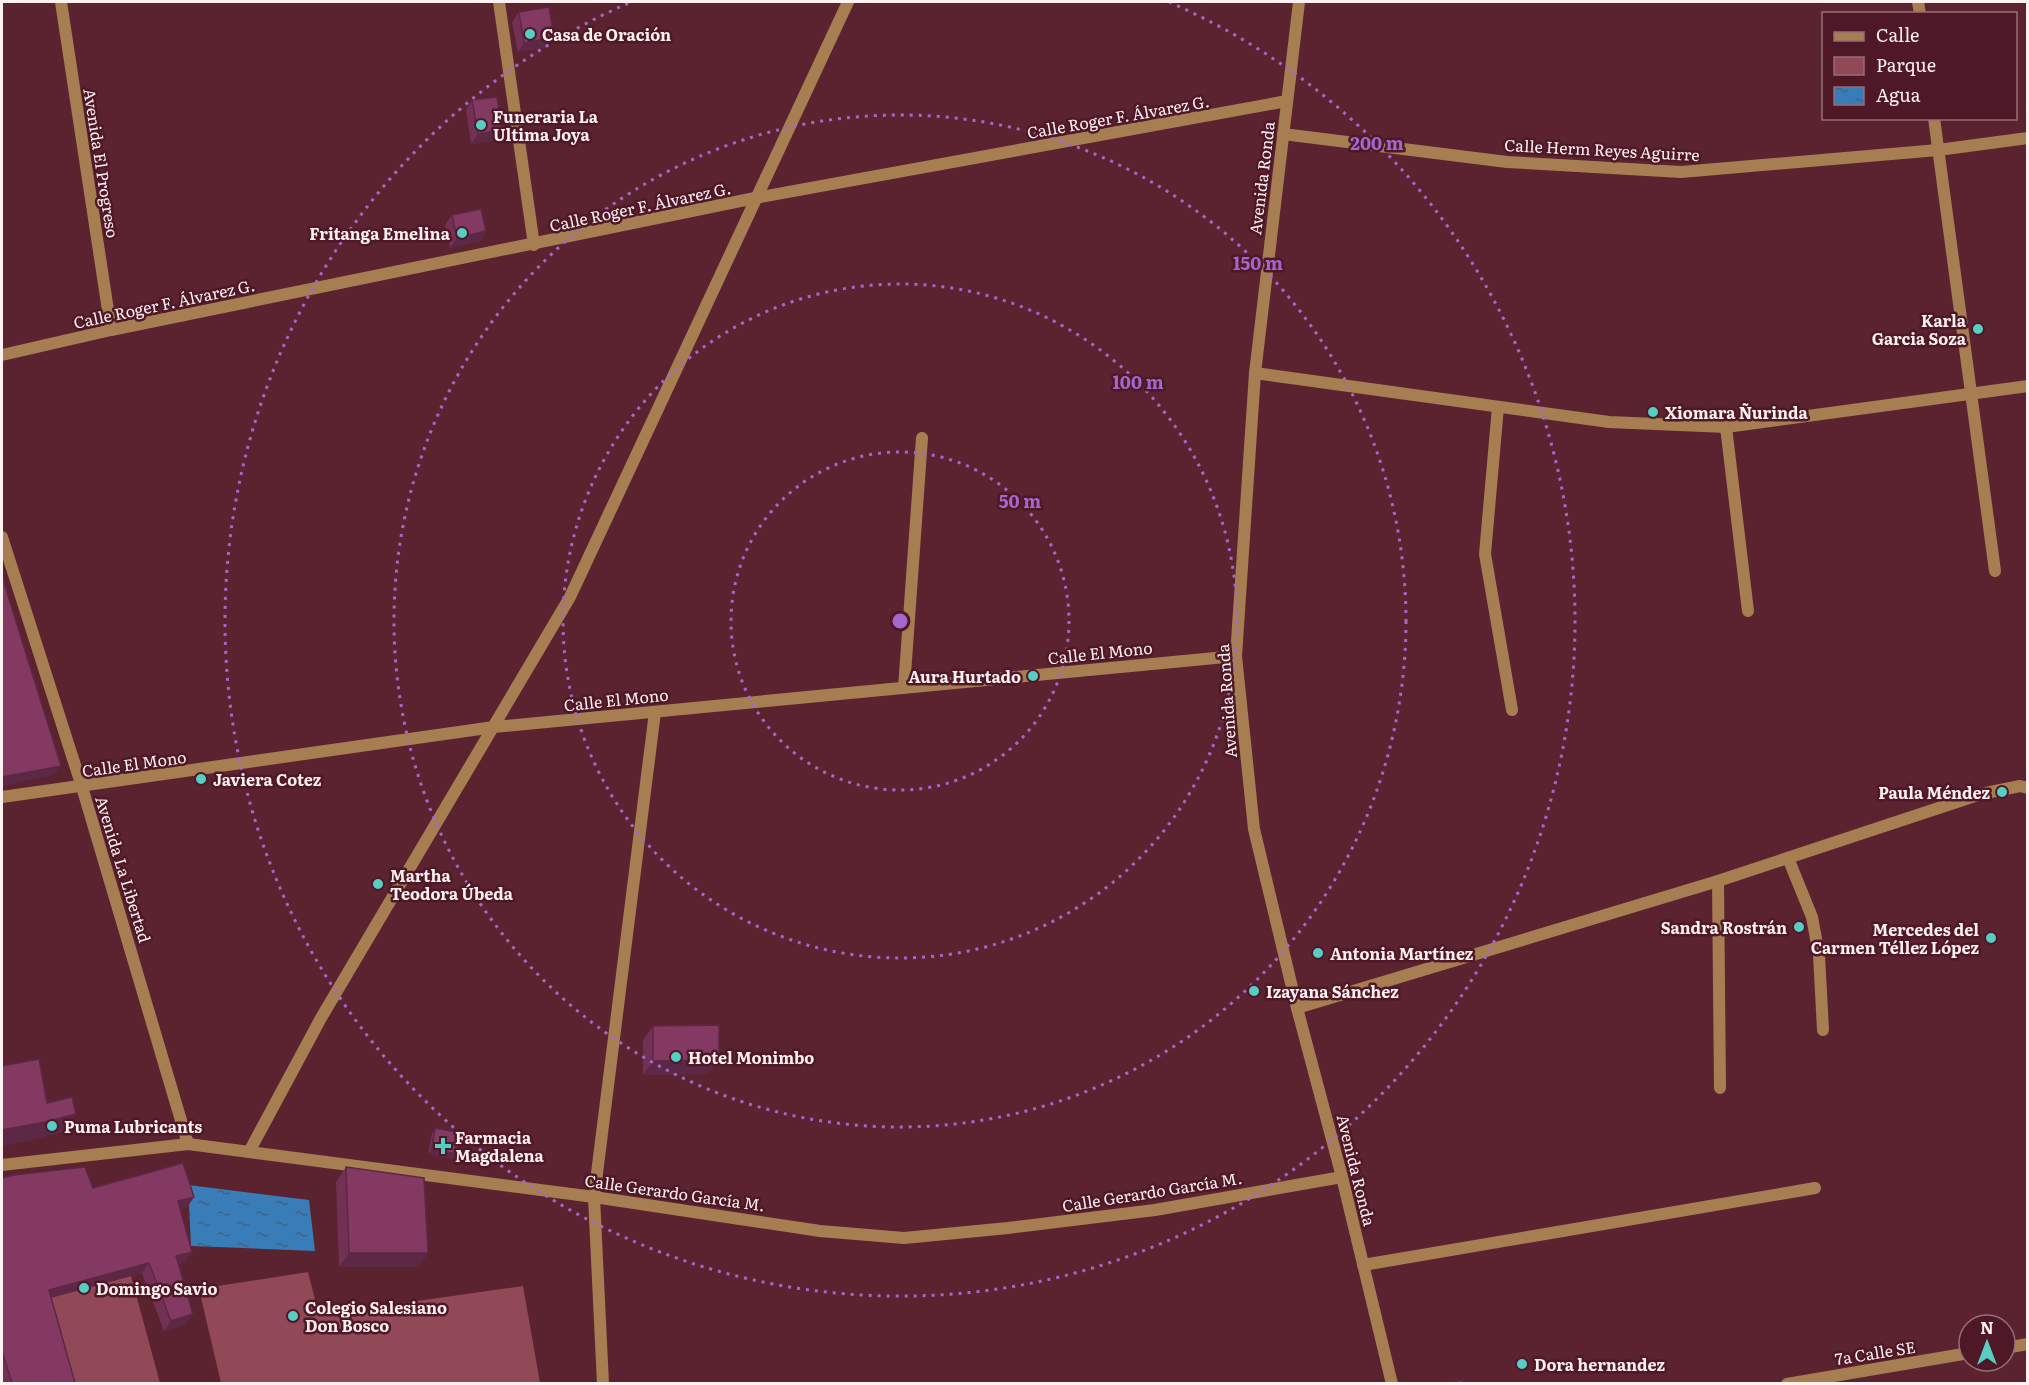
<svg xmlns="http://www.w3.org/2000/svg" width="2029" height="1385" font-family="Literata,serif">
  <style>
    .green { fill: #914958 }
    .water { fill: url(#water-ripples) }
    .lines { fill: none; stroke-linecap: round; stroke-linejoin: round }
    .minor { stroke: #a77e52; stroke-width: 12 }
    .wall { fill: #723154 }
    .shaded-wall { fill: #5c2845 }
    .building { fill: #843962; stroke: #5c2845; stroke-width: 1.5 }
    .ring { fill: none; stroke: #a367ce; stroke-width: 3; stroke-dasharray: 3 6 }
    .poi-dot { fill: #56cec4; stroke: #4f1826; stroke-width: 2 }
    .labels { text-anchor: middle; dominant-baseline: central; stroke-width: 5; stroke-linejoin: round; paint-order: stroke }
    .poi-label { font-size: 16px; font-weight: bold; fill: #fff0f2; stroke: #4f1826; text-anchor: start }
    .street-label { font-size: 16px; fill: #fff0f2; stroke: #4f1826 }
    .centre { fill: #a367ce; stroke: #4f1826; stroke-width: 3 }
    .ring-label { font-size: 18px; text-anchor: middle; font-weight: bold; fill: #a367ce; stroke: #4f1826; stroke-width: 5; stroke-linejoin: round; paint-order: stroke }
  </style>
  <defs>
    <pattern id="water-ripples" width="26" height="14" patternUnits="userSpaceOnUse" patternTransform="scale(1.5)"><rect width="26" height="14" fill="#387cb8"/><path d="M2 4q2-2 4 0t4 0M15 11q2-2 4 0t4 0" fill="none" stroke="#416586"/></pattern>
  </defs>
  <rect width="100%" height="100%" fill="#5b2330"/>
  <!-- green -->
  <g class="green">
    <path d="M308,1272L319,1315L523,1286L540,1383H221L199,1289Z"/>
    <path d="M131,1276L160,1383H65L42,1300Z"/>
  </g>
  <!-- water -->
  <path class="water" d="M188,1185L309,1200L315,1251L191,1246Z"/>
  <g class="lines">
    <!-- minor -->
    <g class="minor">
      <path d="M61,2L111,330"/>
      <path d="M499,2L534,245"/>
      <path d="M1299,2L1255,373L1236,656L1254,829L1297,1008L1342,1177L1392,1384"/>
      <path d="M1918,2L1920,14"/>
      <path d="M1934,118L1995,571"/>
      <path d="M1283,134L1507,162L1681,172L1938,150L2028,138"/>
      <path d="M2,355L111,330L755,198L1287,101"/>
      <path d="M1255,373L1609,422L1726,427L2028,386"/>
      <path d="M1498,407L1485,554L1512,710"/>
      <path d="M1726,427L1748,611"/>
      <path d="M2,537L82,787L188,1144"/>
      <path d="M904,688L922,438"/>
      <path d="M2,797L494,727L1236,656"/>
      <path d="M1788,858L1812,917L1819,955L1823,1030"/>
      <path d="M1718,881L1720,1088"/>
      <path d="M1297,1008L1718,881L1981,794L2020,786L2028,788"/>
      <path d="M249,1152L321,1018L570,597L848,2"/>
      <path d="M2,1165L188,1144L594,1197L820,1231L904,1238L1008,1228L1155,1210L1342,1177"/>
      <path d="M1363,1265L1815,1188"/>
      <path d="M2005,1348L2028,1344"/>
      <path d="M603,1384L594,1197L655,712"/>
      <path d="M1787,1384L1969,1353"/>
    </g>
  </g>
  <!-- wall -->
  <g class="wall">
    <path d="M519,12L547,47L518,52L512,22Z"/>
    <path d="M472,100L502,130L496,140L471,144L466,110Z"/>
    <path d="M452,215L486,231L480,241L450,248L445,225Z"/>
    <path d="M653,1026L709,1074L643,1075V1040Z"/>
    <path d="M435,1128L453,1159L428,1154L432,1133Z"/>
    <path d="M346,1167L428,1253L418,1267H339L336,1182Z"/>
    <path d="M2,1178L93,1188L194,1197L187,1207L180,1209L185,1262L178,1264L186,1324L164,1331L142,1273L51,1298L75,1383H2Z"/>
  </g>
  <!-- shaded-wall -->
  <g class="shaded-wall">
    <path d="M554,37L547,47L518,52L524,43Z"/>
    <path d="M502,130L496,140L471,144L478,134Z"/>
    <path d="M486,231L480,241L450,248L457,238Z"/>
    <path d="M61,766L54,775L2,786V777Z"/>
    <path d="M719,1060L709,1074L643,1075L653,1061Z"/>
    <path d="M76,1114L63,1132L32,1140L2,1146V1130Z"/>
    <path d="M432,1149L457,1154L453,1159L428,1154Z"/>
    <path d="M194,1197L187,1207L171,1211L178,1201Z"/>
    <path d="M192,1252L185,1262L169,1266L176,1256Z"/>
    <path d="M349,1253H428L418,1267H339Z"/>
    <path d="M149,1263L142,1273L42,1300L49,1290Z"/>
    <path d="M193,1314L186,1324L164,1331L171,1321Z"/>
  </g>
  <!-- building -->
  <g class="building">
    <path d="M549,7L554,37L524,43L519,12Z"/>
    <path d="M497,97L502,130L478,134L472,100Z"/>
    <path d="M481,209L486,231L457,238L452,215Z"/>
    <path d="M2,571L5,586L61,766L2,777Z"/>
    <path d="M719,1025V1060L653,1061V1026Z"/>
    <path d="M39,1059L47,1103L72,1097L76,1114L45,1122L2,1130V1066Z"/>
    <path d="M435,1128L461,1133L457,1154L432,1149Z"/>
    <path d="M183,1163L194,1197L178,1201L192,1252L176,1256L193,1314L171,1321L149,1263L49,1290L75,1383H12L2,1351V1178L14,1175L85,1167L93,1188Z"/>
    <path d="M346,1167L424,1178L428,1253H349Z"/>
    <path d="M1463,1380V1383H1443Z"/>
  </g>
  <!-- distance rings -->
  <g class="ring">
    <circle cx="900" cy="621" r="169"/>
    <circle cx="900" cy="621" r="337"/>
    <circle cx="900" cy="621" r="506"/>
    <path d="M1169 2A675 675 0 1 1 631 2"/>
  </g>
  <!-- markers -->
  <g class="poi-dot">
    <circle cx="530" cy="34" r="6"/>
    <circle cx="481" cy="125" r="6"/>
    <circle cx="462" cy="233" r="6"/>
    <circle cx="1978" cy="329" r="6"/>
    <circle cx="1653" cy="412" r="6"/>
    <circle cx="1033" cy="676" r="6"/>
    <circle cx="201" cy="779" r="6"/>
    <circle cx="2002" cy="792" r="6"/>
    <circle cx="378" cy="884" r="6"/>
    <circle cx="1799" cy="927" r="6"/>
    <circle cx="1991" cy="938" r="6"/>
    <circle cx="1318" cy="953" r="6"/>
    <circle cx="1254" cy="991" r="6"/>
    <circle cx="676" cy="1057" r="6"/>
    <circle cx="52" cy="1126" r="6"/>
    <path d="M440 1137h6v6h6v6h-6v6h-6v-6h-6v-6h6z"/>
    <circle cx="84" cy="1288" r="6"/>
    <circle cx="293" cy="1316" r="6"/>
    <circle cx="1522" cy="1364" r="6"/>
  </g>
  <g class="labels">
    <!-- poi labels -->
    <g class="poi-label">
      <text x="542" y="34">Casa de Oración</text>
      <text x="493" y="116">Funeraria La<tspan x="493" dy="18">Ultima Joya</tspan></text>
      <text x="450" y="233" text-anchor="end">Fritanga Emelina</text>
      <text x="1966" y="320" text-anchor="end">Karla<tspan x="1966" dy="18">Garcia Soza</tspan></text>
      <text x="1665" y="412">Xiomara Ñurinda</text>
      <text x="1021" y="676" text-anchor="end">Aura Hurtado</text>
      <text x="213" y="779">Javiera Cotez</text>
      <text x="1990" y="792" text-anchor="end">Paula Méndez</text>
      <text x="390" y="875">Martha<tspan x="390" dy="18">Teodora Úbeda</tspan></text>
      <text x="1787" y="927" text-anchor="end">Sandra Rostrán</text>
      <text x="1979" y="929" text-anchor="end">Mercedes del<tspan x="1979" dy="18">Carmen Téllez López</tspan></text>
      <text x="1330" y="953">Antonia Martínez</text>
      <text x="1266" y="991">Izayana Sánchez</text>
      <text x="688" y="1057">Hotel Monimbo</text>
      <text x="64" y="1126">Puma Lubricants</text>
      <text x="455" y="1137">Farmacia<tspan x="455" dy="18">Magdalena</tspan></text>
      <text x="96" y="1288">Domingo Savio</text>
      <text x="305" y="1307">Colegio Salesiano<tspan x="305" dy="18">Don Bosco</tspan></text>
      <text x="1534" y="1364">Dora hernandez</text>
    </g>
    <!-- street labels -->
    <g class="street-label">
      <text transform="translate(1118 116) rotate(-10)">Calle Roger F. Álvarez G.</text>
      <text transform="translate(1602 149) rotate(3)">Calle Herm Reyes Aguirre</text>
      <text transform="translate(102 163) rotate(81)">Avenida El Progreso</text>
      <text transform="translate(1261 178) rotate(-83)">Avenida Ronda</text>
      <text transform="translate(640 206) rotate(-12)">Calle Roger F. Álvarez G.</text>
      <text transform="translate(164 303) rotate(-12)">Calle Roger F. Álvarez G.</text>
      <text transform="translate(1100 652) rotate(-6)">Calle El Mono</text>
      <text transform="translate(616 699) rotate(-6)">Calle El Mono</text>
      <text transform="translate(1226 701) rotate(-94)">Avenida Ronda</text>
      <text transform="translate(134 763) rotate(-8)">Calle El Mono</text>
      <text transform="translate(124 869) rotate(73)">Avenida La Libertad</text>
      <text transform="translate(1357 1170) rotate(76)">Avenida Ronda</text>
      <text transform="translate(1152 1191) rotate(-9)">Calle Gerardo García M.</text>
      <text transform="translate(675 1192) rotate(8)">Calle Gerardo García M.</text>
      <text transform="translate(1875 1352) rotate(-9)">7a Calle SE</text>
    </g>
  </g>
  <circle cx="900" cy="621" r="9" class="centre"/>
  <g class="ring-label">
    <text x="1377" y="150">200 m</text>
    <text x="1258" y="270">150 m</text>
    <text x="1138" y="389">100 m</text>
    <text x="1020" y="508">50 m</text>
  </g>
  <!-- border -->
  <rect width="2029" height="1385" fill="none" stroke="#fff0f2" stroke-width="6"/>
  <!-- legend -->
  <rect x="1822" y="12" width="195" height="108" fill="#4f1826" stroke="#956e78" stroke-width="1.5"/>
  <rect x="1834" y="32" width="30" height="9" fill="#a77e52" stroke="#956e78" stroke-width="1.5"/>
  <text x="1876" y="42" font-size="18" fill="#fff0f2">Calle</text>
  <rect x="1834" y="57" width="30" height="18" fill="#914958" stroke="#956e78" stroke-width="1.5"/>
  <text x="1876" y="72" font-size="18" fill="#fff0f2">Parque</text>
  <rect x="1834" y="87" width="30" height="18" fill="url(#water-ripples)" stroke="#956e78" stroke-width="1.5"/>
  <text x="1876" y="102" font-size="18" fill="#fff0f2">Agua</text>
  <!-- north arrow -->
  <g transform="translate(1987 1343)"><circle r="28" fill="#4f1826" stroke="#956e78" stroke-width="1.5"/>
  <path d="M0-4.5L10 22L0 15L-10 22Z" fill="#56cec4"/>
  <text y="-9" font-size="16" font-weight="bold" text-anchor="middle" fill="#fff0f2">N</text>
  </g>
</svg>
